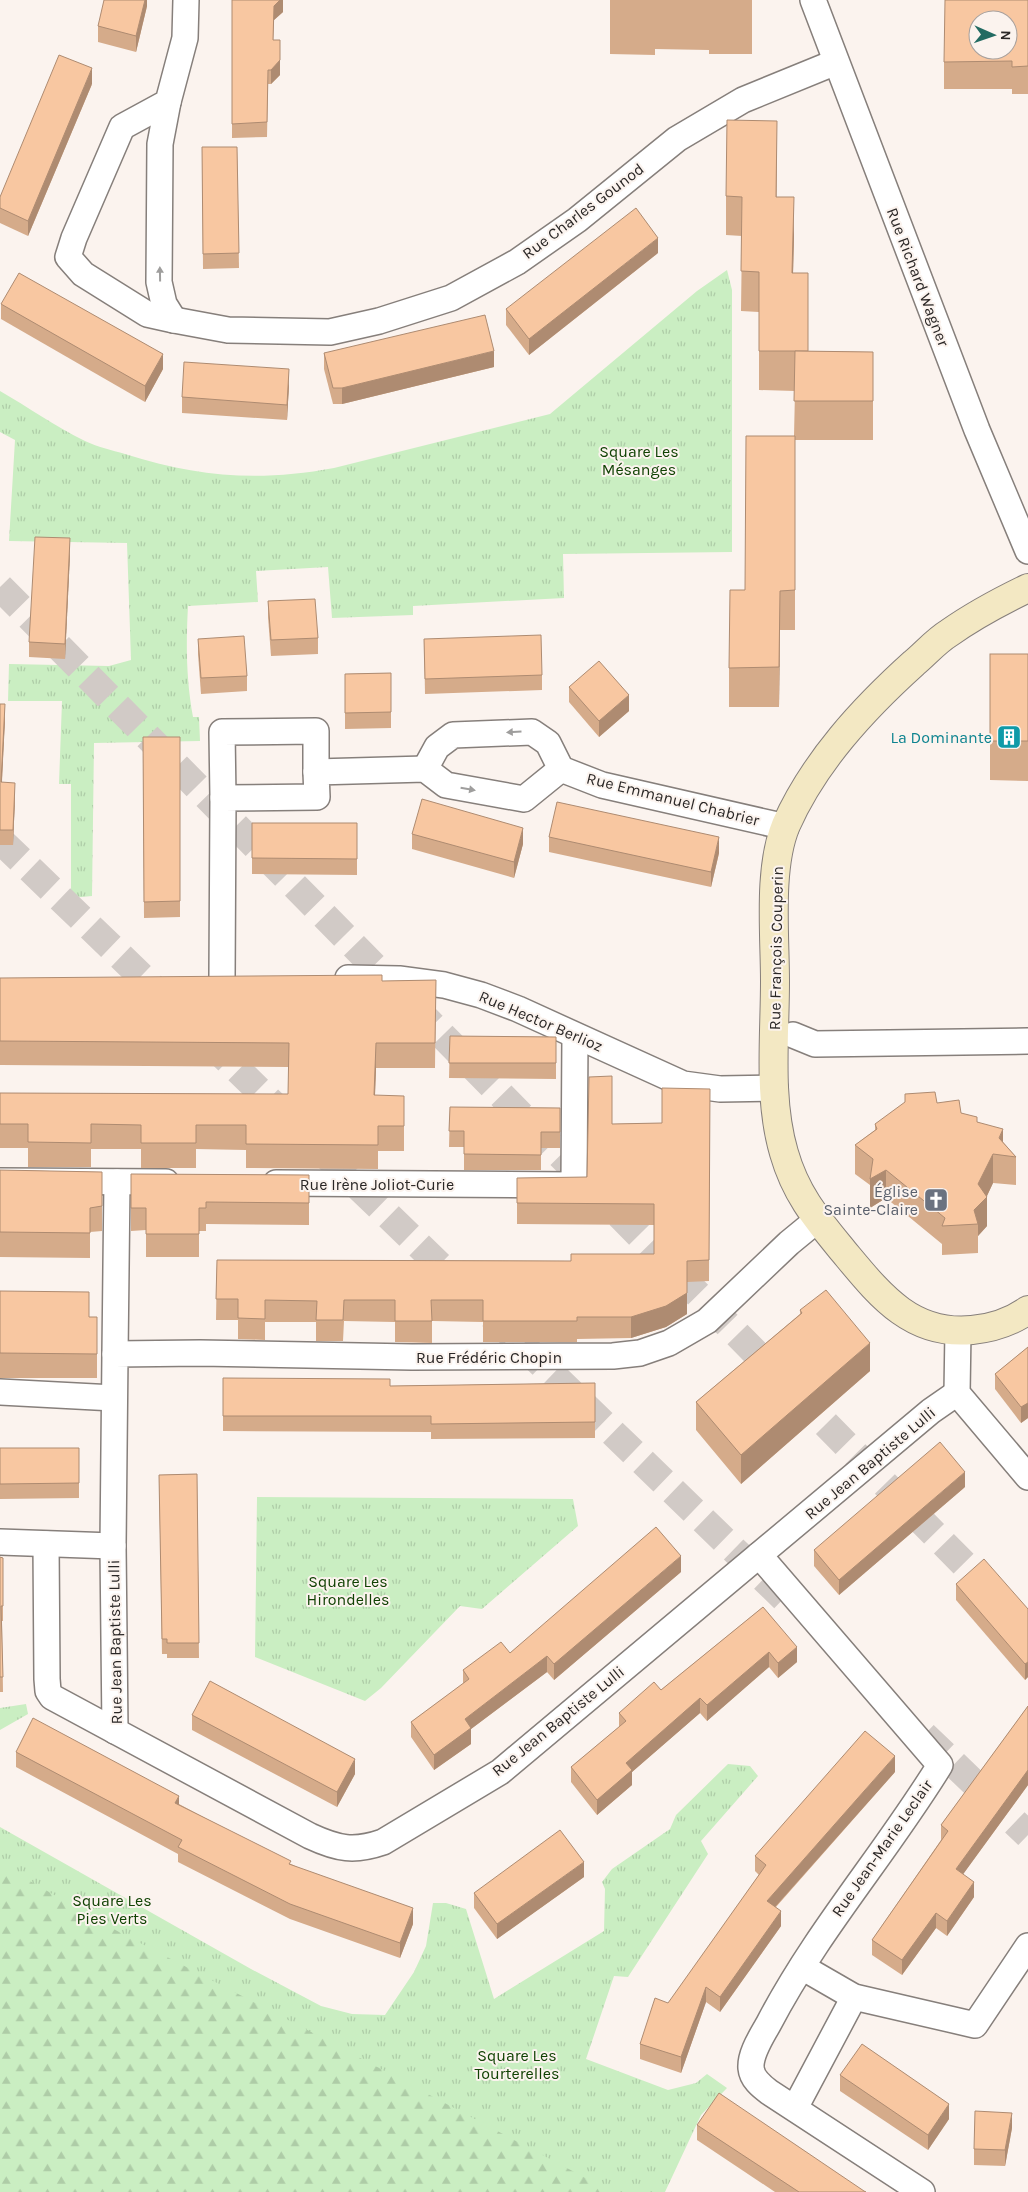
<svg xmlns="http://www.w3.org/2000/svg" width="1028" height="2192" font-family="Karla,sans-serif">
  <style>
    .forest { fill: url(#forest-firs) }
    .park { fill: url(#park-tufts) }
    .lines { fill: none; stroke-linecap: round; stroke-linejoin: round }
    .highway-tunnel { stroke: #d1cac6; stroke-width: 28; stroke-dasharray: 28 14; stroke-linecap: butt }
    .street-casing { stroke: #867f7b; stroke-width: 28 }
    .secondary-casing { stroke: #867f7b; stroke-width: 30 }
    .street { stroke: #fff; stroke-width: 25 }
    .secondary { stroke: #f3e8c3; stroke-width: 28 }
    .wall { fill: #d5ab8a }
    .shaded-wall { fill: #ae8b71 }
    .building { fill: #f8c7a1; stroke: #ae8b71; fill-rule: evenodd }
    .oneway { fill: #9f9e9d }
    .labels { text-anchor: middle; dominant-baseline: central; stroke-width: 4; stroke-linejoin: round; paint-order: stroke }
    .street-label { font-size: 16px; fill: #2a2726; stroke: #fbf3ee }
    .park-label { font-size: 16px; fill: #104203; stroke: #fbf3ee }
    .culture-label { font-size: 16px; fill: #0d838f; stroke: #fbf3ee; text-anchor: end }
    .worship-label { font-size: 16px; fill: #5b616d; stroke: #fbf3ee; text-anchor: end }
  </style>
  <defs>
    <pattern id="forest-firs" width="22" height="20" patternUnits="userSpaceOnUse" patternTransform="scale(1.25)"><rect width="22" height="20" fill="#caeec2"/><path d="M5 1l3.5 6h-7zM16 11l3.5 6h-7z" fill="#aecca7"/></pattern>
    <pattern id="park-tufts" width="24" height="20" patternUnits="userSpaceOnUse" patternTransform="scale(1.25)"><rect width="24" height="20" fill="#caeec2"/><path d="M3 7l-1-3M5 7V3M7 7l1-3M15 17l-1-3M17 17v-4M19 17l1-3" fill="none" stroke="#aecca7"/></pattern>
  </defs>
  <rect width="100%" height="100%" fill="#fbf3ee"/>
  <!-- forest -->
  <path class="forest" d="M0,1846L639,2192H0Z"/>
  <!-- park -->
  <g class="park">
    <path d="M727,270L732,290V552L563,554L564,598L413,606V615L332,618L328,567L256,571L258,602L188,606C186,644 186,679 193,717H199L200,741L94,743L92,896L71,898V784H59L62,701H8L9,664L109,666L131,660L127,543L9,541L15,440L0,432V391C28,407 56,427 85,441C97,447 112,450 125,454C197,477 259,482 334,468L550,414L697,291Z"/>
    <path d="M257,1497L573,1499L578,1526L482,1609L460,1606L381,1688L365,1701L255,1657Z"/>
    <path d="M26,1704L28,1714L0,1730V1708Z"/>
    <path d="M728,1764L750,1766L758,1776L701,1841L708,1854L628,1977L614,1976L586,2059L668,2090L696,2083L707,2074L727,2088L701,2115L665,2192H612L315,2034L119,1932L0,1864V1827L251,1969L321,2006L352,2014L385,2015L414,1972L426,1946L433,1903H446L466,1909L494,1999L604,1931L605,1889L602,1882L612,1869L670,1829L676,1815Z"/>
  </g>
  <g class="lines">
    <!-- highway-tunnel -->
    <g class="highway-tunnel">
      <path d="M0,587L1028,1629"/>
      <path d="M0,840L168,1002"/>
      <path d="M208,1041L461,1286"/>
      <path d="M492,1316L788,1602"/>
      <path d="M924,1735L1028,1835"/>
    </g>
    <defs>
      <g id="street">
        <path d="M186,0L185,38L168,102L122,127L74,238L68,257L83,274L147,314L174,320L228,330L330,332L379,321L451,298L517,262L577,220L677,139L743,100L836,62"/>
        <path d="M813,0L977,430L1028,551"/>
        <path d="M168,102L160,144L159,282L164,304L174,320"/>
        <path d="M425,769L437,747L453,735L532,732L548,743L561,769L602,785L786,827"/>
        <path d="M223,798L222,732L316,731V772"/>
        <path d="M222,978L223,798L317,797L316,772L425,769L446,785L524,799L561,769"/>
        <path d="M348,978L399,979L444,985L481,995L518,1009L683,1084L720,1089L775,1088"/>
        <path d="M793,1035L815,1044L1028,1041"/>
        <path d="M0,1181L166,1182"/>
        <path d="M276,1183L574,1185L575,1036"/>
        <path d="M958,1331L957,1393L1028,1477"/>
        <path d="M115,1354L117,1182"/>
        <path d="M0,1392L114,1398"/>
        <path d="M0,1542L113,1546"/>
        <path d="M46,1544L47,1679L48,1691L52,1697L310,1836C338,1849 354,1852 383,1842L500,1772L931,1411L957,1393"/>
        <path d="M759,1555L940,1765C886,1853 817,1931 769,2023C762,2036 750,2053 751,2068C752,2079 761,2086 769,2092L922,2192"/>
        <path d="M115,1731L113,1546L115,1354L200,1353L412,1357L613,1356L640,1353L669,1343L707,1321L789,1243L817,1220"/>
        <path d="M802,1967L854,1997L975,2025L1028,1946"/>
        <path d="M795,2108L854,1997"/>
      </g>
      <path id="secondary" d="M1028,588C1001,601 973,616 949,633C936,641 926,653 914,663C863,709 814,762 786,825C768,868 775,935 775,981C775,1038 768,1099 784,1153C796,1195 817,1219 844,1252C879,1294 911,1336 972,1330C993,1328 1011,1322 1028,1310"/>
    </defs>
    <!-- street casing -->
    <use href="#street" class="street-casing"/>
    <!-- secondary casing -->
    <use href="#secondary" class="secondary-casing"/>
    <!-- street -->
    <use href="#street" class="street"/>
    <!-- secondary -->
    <use href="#secondary" class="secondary"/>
  </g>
  <!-- wall -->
  <g class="wall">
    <path d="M147,0V6L136,52L98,42V26Z"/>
    <path d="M232,0H283V12L274,20L273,40L280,75L271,84H268L267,137L232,138Z"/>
    <path d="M610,0H752V54H709V50L655,49V55L610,54Z"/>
    <path d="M1028,0V94H1012V89H944V62Z"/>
    <path d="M92,84L28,236L0,223V197Z"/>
    <path d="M202,147H237L239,268L203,269Z"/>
    <path d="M777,160L776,197L794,237L793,273L808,351L873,352V440H795V630H780L779,707H729V668L745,590L794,436L795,391L759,390V312L741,311L742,236L726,235V196Z"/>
    <path d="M658,253L529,355L506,325V309Z"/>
    <path d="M1,304L163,369L145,402L1,319Z"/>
    <path d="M324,353L494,367L342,404H333L324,369Z"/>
    <path d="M289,385L287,420L182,413V397Z"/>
    <path d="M70,554L65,659L29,657V642Z"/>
    <path d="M268,601L318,638V654L271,656L268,617Z"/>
    <path d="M198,639L247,676V691L201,694L198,654Z"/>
    <path d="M424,639L542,675V690L425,694Z"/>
    <path d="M990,654H1028V781L990,780Z"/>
    <path d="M391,673V728L345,729V674Z"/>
    <path d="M569,687L629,711L599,737L569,702Z"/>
    <path d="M0,704L5,719L2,782L15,798L13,845H0Z"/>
    <path d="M143,737H180V917L144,918Z"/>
    <path d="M357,823V875L252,874V858Z"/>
    <path d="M412,834L523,844L514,878L412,849Z"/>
    <path d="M549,837L719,853L711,887L549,852Z"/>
    <path d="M0,978L382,981L436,980L435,1068H376L375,1095L404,1120V1151H378V1169L246,1168V1150L196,1149V1168H141V1149H91V1167H28V1148H0V1093L288,1094L289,1067L0,1065Z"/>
    <path d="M450,1036L556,1037V1079L449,1078Z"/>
    <path d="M710,1089L709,1281L687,1282V1314L666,1327L631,1338L577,1339V1342H483V1322L432,1321V1343L395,1342V1322L344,1321L343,1341H316V1322H265V1340L238,1339V1320H216L217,1260L571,1261L654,1254V1225L517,1224V1178L587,1177L612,1124L662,1123Z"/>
    <path d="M937,1103L961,1113L977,1122L1003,1142L1016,1157V1185L993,1183L987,1196V1226L978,1236V1253L942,1255V1244L886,1198L870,1208V1185L855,1174V1145L875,1130V1124Z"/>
    <path d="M450,1107L560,1108V1148H541V1170H464V1147H449Z"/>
    <path d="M0,1170L102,1172V1231L90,1232V1258L0,1257Z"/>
    <path d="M131,1174L309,1175V1225L206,1224V1231H199V1257H146V1230L131,1231Z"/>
    <path d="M0,1291L89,1317H97V1378H0Z"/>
    <path d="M800,1310L870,1371L741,1484L696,1430V1402L800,1314Z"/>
    <path d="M1028,1347V1418L1021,1423L995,1389V1374Z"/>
    <path d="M223,1378L390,1386L595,1383V1438L431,1439V1432L223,1431Z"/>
    <path d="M0,1448H79V1498L0,1499Z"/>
    <path d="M197,1474L199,1658H167V1654H162L159,1475Z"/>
    <path d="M965,1487L839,1595L814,1566V1550Z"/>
    <path d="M0,1557L3,1558V1621H2L3,1692H0Z"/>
    <path d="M681,1572L554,1680L547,1672L471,1729V1744L434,1770L411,1737V1722L463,1684V1670L510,1653Z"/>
    <path d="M956,1584L1028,1609V1677L1025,1680L956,1600Z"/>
    <path d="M763,1607L797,1662L778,1678L769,1667L707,1721L700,1713L632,1772V1785L597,1815L571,1782V1767L619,1727V1713L661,1690Z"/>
    <path d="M1028,1706V1785L963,1874L974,1897L947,1936L936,1928L902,1975L872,1955V1940L941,1840V1825Z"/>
    <path d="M192,1715L355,1774L337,1807L192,1730Z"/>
    <path d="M16,1752L179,1804L291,1864L413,1924L400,1958L290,1919L178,1862V1854L16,1767Z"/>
    <path d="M895,1772L776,1907L781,1926L720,2012L706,2002L681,2073L640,2059V2044L759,1875L755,1871V1856Z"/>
    <path d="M584,1877L497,1939L474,1908V1893Z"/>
    <path d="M840,2075L949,2119L928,2150L840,2091Z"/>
    <path d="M697,2125L866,2192H775L697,2140Z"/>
    <path d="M1012,2128L1005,2166L974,2165V2149Z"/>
  </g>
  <!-- shaded-wall -->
  <g class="shaded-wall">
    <path d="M145,0H147V6L136,52V36Z"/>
    <path d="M280,0H283V12L274,20L273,55L274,6Z"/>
    <path d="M280,60V75L271,84V70Z"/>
    <path d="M92,68V84L28,236V221Z"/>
    <path d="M777,121V160L776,237V197Z"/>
    <path d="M794,197V237L792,312V273Z"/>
    <path d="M658,238V253L529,355V339Z"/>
    <path d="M494,351V367L342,404V388Z"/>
    <path d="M163,354V369L145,402V386Z"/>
    <path d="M289,369V385L287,420V405Z"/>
    <path d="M70,538V554L65,659V644Z"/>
    <path d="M780,591V630L779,707V667Z"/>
    <path d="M629,695V711L599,737V721Z"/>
    <path d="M5,704V719L1,798V782Z"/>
    <path d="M15,783V798L13,845V830Z"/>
    <path d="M523,828V844L514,878V862Z"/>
    <path d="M719,837V853L711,887V872Z"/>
    <path d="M376,1043V1068L374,1120V1095Z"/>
    <path d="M1003,1129V1155L999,1138Z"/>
    <path d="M993,1154V1183L985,1200L987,1197V1226L978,1236V1224L974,1210L978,1184Z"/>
    <path d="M886,1170V1198L870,1208V1179Z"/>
    <path d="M687,1261V1314L666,1327L631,1338V1317Z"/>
    <path d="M870,1343V1371L741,1484V1455Z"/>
    <path d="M1028,1402V1418L1021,1423V1407Z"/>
    <path d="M965,1472V1487L839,1595V1580Z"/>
    <path d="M681,1556V1572L554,1680V1664Z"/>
    <path d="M797,1647V1662L778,1678V1663Z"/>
    <path d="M769,1652V1667L707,1721V1705Z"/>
    <path d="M547,1656V1672L471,1729V1744L434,1770V1755L465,1719Z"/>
    <path d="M1028,1662V1677L1025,1680V1664Z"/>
    <path d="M700,1698V1713L632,1772V1785L597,1815V1800L626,1763Z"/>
    <path d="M895,1756V1772L767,1916V1901Z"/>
    <path d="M355,1759V1774L337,1807V1792Z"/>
    <path d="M1028,1770V1785L956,1884V1869Z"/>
    <path d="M179,1796V1811L175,1803Z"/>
    <path d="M584,1862V1877L497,1939V1924Z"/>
    <path d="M974,1882V1897L947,1936V1921Z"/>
    <path d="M413,1908V1924L400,1958V1943Z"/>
    <path d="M781,1911V1926L720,2012V1997Z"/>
    <path d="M936,1913V1928L902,1975V1960Z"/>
    <path d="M706,1987V2002L681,2073V2057Z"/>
    <path d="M949,2104V2119L928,2150V2135Z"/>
    <path d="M1012,2113V2128L1005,2166V2150Z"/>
  </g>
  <!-- building -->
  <g class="building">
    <path d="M104,0H145L136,36L98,26Z"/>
    <path d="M232,0H280L274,6L273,40H280V60L271,70H268L267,122L232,124Z"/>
    <path d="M945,0H1028V66L1012,67V61L944,62ZM978,20H1008V50H978Z"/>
    <path d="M59,55L92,68L28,221L0,208V197Z"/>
    <path d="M727,120L777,121L776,197H794L792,273H808V351H759V272L741,271L742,197L726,196Z"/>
    <path d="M202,147H237L239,253L203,254Z"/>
    <path d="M636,208L658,238L529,339L506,309Z"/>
    <path d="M19,273L163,354L145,386L1,304Z"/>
    <path d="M485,315L494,351L342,388H333L324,353Z"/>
    <path d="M795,351L873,352V401H794Z"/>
    <path d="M184,362L289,369L287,405L182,397Z"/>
    <path d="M746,436H795V590L780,591L779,667L729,668L730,590H745Z"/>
    <path d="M35,537L70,538L65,644L29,642Z"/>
    <path d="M315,599L318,638L271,640L268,601Z"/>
    <path d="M541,635L542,675L425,679L424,639Z"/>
    <path d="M244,636L247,676L201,678L198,639Z"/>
    <rect x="990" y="654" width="38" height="87"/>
    <path d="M599,661L629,695L599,721L569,687Z"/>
    <path d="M391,673V712L345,713V674Z"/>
    <path d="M0,704H5L1,782L15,783L13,830H0Z"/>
    <path d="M143,737H180V901L144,902Z"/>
    <path d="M422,799L523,828L514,862L412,834Z"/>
    <path d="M557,802L719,837L711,872L549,837Z"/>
    <path d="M252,823H357V859L252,858Z"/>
    <path d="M382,975V981L436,980L435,1043H376L374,1095L404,1096V1126H378V1145L246,1144V1125H196V1143H141V1125L91,1124V1143L28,1142V1124H0V1093L288,1094L289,1043L0,1041V978Z"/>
    <path d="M450,1036L556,1037V1063H449Z"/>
    <path d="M612,1076V1124L662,1123V1088L710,1089L709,1260L687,1261V1293L666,1306L631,1317H577V1321H483V1300H431L432,1321H395V1300H344L343,1320H316L317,1301L265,1300V1319L238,1318V1299H216L217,1260L571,1261V1254H654V1204L517,1203V1178L587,1177L589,1077Z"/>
    <path d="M935,1092L937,1103L959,1100L961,1113L977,1117V1122L1003,1129L999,1138L1016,1157L993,1154L978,1184L987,1197L974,1210L978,1224L942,1226L945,1218L886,1170L870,1179L873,1159L855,1145L877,1129L875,1124L905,1102V1094Z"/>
    <path d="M450,1107L560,1108V1132H541V1155L464,1154V1131H449Z"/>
    <path d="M0,1170L102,1172V1206L90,1208V1233L0,1232Z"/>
    <path d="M131,1174L309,1175V1203L206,1202V1208H199V1234H146V1208H131Z"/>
    <path d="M826,1290L870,1343L741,1455L696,1402L802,1313L800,1310Z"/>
    <path d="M0,1291L89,1292V1317H97V1354L0,1353Z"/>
    <path d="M1028,1347V1403L1021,1407L995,1374Z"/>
    <path d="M223,1378L390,1379V1386L595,1383V1422L431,1424V1416H223Z"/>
    <path d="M940,1442L965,1472L839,1580L814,1550Z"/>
    <path d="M0,1448H79V1483L0,1484Z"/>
    <path d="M197,1474L199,1643H167V1639H162L159,1475Z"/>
    <path d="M656,1527L681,1556L554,1664L547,1656L465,1719L471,1728L434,1755L411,1722L469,1679L463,1670L501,1642L510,1653Z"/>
    <path d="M0,1557L3,1558V1606H1L3,1677H0Z"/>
    <path d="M984,1559L1028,1609V1662L1025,1664L956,1584Z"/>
    <path d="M763,1607L797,1647L778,1663L769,1652L707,1705L700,1698L626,1763L632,1770L597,1800L571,1767L626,1721L619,1713L654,1682L661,1690Z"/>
    <path d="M210,1681L355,1759L337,1792L192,1715Z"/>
    <path d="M1028,1706V1770L956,1869L974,1882L947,1921L936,1913L902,1960L872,1940L948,1831L941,1825Z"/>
    <path d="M33,1718L179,1796L175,1803L291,1861L289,1864L413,1908L400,1943L290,1904L178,1847L182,1840L16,1752Z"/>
    <path d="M865,1731L895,1756L767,1901L781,1911L720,1997L706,1987L681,2057L640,2044L655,1998L668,2003L766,1865L755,1856Z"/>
    <path d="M560,1830L584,1862L497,1924L474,1893Z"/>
    <path d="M862,2044L949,2104L928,2135L840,2075Z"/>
    <path d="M719,2093L864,2191L866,2192H799L697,2125Z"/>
    <path d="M975,2111L1012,2113L1005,2150L974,2149Z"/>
  </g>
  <!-- one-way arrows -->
  <defs><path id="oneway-solid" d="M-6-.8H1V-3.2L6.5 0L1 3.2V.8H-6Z" transform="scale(1.25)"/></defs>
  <g class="oneway">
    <use href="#oneway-solid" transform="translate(160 274) rotate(-91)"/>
    <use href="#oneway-solid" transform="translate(514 732) rotate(177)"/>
    <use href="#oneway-solid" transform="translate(468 789) rotate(10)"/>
  </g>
  <!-- icons -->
  <defs>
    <symbol id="building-square" viewBox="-11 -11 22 22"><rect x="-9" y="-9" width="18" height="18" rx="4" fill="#0f9aa8" stroke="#fbf3ee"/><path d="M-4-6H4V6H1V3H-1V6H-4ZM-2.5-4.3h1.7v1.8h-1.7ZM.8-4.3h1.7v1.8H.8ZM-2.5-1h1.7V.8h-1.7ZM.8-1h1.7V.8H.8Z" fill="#fff"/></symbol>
    <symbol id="church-square" viewBox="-11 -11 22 22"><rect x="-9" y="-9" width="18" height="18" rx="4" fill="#6b7280" stroke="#fbf3ee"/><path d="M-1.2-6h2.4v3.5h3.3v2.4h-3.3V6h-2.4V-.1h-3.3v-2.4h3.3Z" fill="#fff"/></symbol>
  </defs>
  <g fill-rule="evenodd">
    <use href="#building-square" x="995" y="723" width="28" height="28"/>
    <use href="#church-square" x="922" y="1186" width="28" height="28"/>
  </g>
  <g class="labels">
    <!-- street labels -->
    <g class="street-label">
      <text transform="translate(583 211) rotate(-37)">Rue Charles Gounod</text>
      <text transform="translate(918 277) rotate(69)">Rue Richard Wagner</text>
      <text transform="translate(673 799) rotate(14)">Rue Emmanuel Chabrier</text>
      <text transform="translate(776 948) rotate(-89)">Rue François Couperin</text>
      <text transform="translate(541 1021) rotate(23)">Rue Hector Berlioz</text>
      <text x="377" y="1184">Rue Irène Joliot-Curie</text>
      <text x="489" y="1357">Rue Frédéric Chopin</text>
      <text transform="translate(870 1463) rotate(-40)">Rue Jean Baptiste Lulli</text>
      <text transform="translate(115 1642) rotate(-91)">Rue Jean Baptiste Lulli</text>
      <text transform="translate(558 1721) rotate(-39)">Rue Jean Baptiste Lulli</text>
      <text transform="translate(882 1848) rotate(-55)">Rue Jean-Marie Leclair</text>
    </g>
    <!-- park labels -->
    <g class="park-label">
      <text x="639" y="451">Square Les<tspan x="639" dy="18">Mésanges</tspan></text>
      <text x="348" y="1581">Square Les<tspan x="348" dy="18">Hirondelles</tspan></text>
      <text x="112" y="1900">Square Les<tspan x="112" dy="18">Pies Verts</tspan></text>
      <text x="517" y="2055">Square Les<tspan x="517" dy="18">Tourterelles</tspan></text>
    </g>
    <!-- culture labels -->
    <g class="culture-label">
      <text x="992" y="737">La Dominante</text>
    </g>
    <!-- worship labels -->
    <g class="worship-label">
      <text x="918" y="1191">Église<tspan x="918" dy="18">Sainte-Claire</tspan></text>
    </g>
  </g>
  <!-- north arrow -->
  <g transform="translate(993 35) rotate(92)"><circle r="24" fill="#fbf3ee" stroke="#a7a19e"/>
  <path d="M0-4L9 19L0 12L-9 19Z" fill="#226b62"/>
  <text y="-8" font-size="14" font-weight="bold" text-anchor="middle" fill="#2a2726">N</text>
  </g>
</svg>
